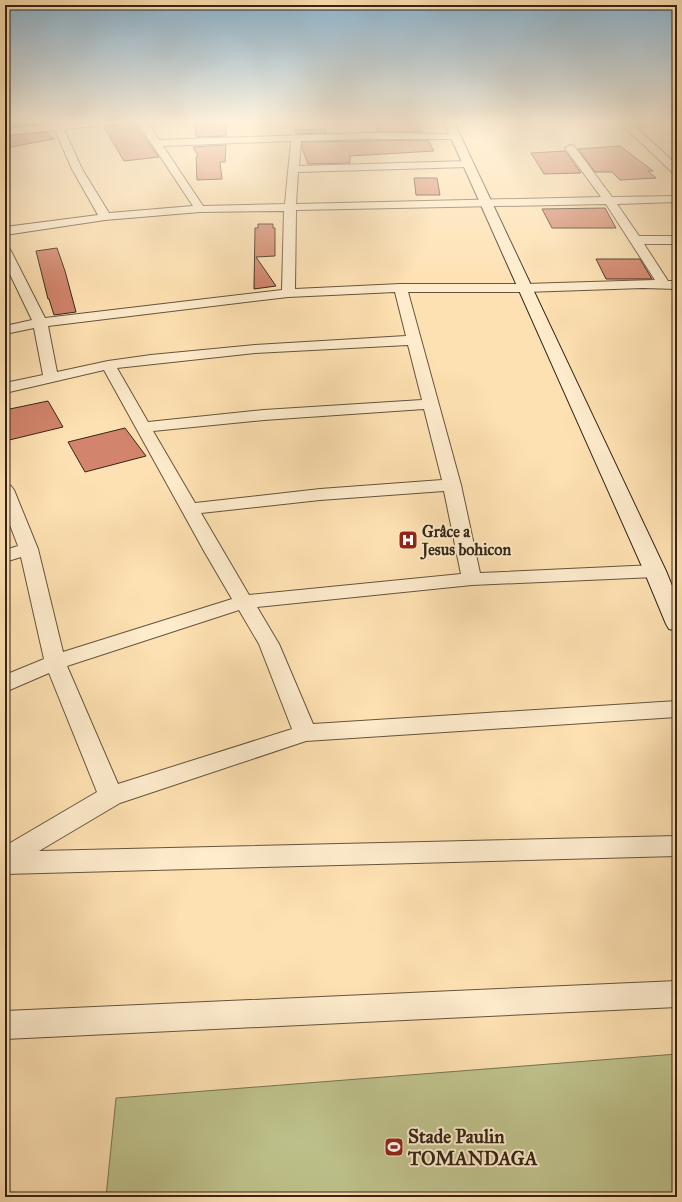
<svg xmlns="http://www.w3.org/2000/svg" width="682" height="1202" font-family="'IM FELL Great Primer',serif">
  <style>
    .green { fill: #bfc38d; stroke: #7a7452 }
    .building { fill: #d2846c; stroke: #342516 }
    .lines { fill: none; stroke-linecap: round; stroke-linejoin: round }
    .minor-casing { stroke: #66543d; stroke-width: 2 }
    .secondary-casing { stroke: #342516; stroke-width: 2 }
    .minor { fill: #feeccd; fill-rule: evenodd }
    .secondary { fill: #feeccd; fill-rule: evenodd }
    .labels { text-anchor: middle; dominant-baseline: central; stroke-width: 4; stroke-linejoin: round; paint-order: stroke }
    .poi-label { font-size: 16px; font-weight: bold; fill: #342516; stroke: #feeccd; text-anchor: start }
    .near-poi-label { font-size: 19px; font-weight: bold; fill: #342516; stroke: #feeccd; text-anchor: start }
  </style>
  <rect width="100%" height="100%" fill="#fee1b2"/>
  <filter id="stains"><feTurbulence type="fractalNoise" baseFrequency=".005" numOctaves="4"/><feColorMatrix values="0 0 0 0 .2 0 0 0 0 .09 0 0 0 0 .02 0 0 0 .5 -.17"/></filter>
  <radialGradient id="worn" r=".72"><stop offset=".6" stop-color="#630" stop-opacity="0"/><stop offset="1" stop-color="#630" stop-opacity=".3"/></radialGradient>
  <!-- green -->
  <path class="green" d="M677,1054V1197H106L116,1098Z"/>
  <!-- building -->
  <g class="building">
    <path d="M33,120L37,124L5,127V123Z"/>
    <path d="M194,120H226V136L196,137Z"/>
    <path d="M128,123H134L159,157L124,161L104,127Z"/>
    <path d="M417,123L422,132H377L376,124Z"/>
    <path d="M325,129L326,133L297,134L295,130Z"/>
    <path d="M46,132L54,139L5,148V136Z"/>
    <path d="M428,140L434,151L350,156V163L308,164L302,148V142Z"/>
    <path d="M226,145L225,162H220L222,179L197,180L196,157L198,156L193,147Z"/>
    <path d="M620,146L653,171H648L656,178L620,180L612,172H595L578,149Z"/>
    <path d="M565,151L581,173L544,174L531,153Z"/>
    <path d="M414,178H437L440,195H416Z"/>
    <path d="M605,208L616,228H552L542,209Z"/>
    <path d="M258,224H273V228H275V256L256,257L276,286L254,289L255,228H258Z"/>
    <path d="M57,248L65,271L76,312L54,315L49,299H48L36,251Z"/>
    <path d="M596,259H640L652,279H606Z"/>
    <path d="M48,401L63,427L5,441V410Z"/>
    <path d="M125,428L146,456L85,472L68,442Z"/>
  </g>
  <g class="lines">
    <defs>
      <g id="minor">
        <path d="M50,120H60L61,124L96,120H131L126,123L64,129L82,169L109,213L193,206L136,120H146L159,140L368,133L456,134L461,137L459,139H368L301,141L299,166L468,161L473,164L468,167L298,172L296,204L601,197L565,148L570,145L574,146L612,197L677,196V202L617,204L639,236H677V244H644L668,281H677V289L643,288L525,292H408L461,485L480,573L655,565L662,567L665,571L662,575L655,577L472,585L257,607L279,644L313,724L677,701V717L306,741L120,803L39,851L677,836V856L5,874V846L97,792L49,673L5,692V675L44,659L21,557L5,562V550L18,546L5,512V485L11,486L14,490L38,549L63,652L232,599L204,551L104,370L5,393V383L43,375L34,328L5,334V326L32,320L5,264V247L9,248L11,251L45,318L282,290L284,211L200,212L105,220L5,235V227L98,215L72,169L55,130L5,135V129L52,124ZM291,141L285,204L203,206L163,146ZM606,204L655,280L525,284H400L295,289L296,210ZM395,292L406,336L255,345L151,355L108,361L57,372L48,326L288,297ZM408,345L422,400L264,410L148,422L117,368L255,353ZM424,409L442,480L320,489L195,503L153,431L264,420ZM444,491L461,574L249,595L201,513L320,500ZM239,610L259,644L292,729L118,784L67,666Z"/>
        <path d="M617,120H628L677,165V174L673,173Z"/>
        <path d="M677,981V1007L5,1039V1011Z"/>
      </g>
      <path id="secondary" d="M443,120H453L666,571L677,598V631L669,629L666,624L644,571Z"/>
    </defs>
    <!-- minor casing -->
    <use href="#minor" class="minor-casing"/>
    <!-- secondary casing -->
    <use href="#secondary" class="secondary-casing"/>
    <!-- minor -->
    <use href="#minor" class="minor"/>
    <!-- secondary -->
    <use href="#secondary" class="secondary"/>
  </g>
  <!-- sky -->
  <linearGradient id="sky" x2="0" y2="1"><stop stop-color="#8db7d4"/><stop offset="0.42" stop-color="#fff2dc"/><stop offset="1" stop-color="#fff2dc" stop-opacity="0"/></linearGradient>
  <rect width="682" height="288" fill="url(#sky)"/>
  <!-- icons -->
  <defs>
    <symbol id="hospital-square" viewBox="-11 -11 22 22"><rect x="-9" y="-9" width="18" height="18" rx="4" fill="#8f2418" stroke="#feeccd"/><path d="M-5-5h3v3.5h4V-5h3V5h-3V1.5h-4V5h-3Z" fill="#fff"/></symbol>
    <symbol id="stadium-square" viewBox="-11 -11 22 22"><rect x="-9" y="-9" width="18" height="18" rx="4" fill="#8f2418" stroke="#feeccd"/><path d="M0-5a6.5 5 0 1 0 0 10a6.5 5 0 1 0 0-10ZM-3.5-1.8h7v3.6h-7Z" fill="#fff"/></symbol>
  </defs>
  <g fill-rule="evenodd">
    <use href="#hospital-square" x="397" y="529" width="22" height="22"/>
    <use href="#stadium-square" x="383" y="1136" width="22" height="22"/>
  </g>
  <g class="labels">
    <!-- poi labels -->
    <g class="poi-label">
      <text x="422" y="531">Grâce a<tspan x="422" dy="18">Jesus bohicon</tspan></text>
    </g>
    <!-- near-poi labels -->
    <g class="near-poi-label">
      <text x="408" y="1136">Stade Paulin<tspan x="408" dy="22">TOMANDAGA</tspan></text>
    </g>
  </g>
  <!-- margin -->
  <rect width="682" height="1202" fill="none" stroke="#fee1b2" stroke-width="20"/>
  <rect x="6" y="6" width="670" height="1190" fill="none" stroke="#342516" stroke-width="2"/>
  <rect x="10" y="10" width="662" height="1182" fill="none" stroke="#342516"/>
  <rect width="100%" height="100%" filter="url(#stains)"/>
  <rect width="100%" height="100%" fill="url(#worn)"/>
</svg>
